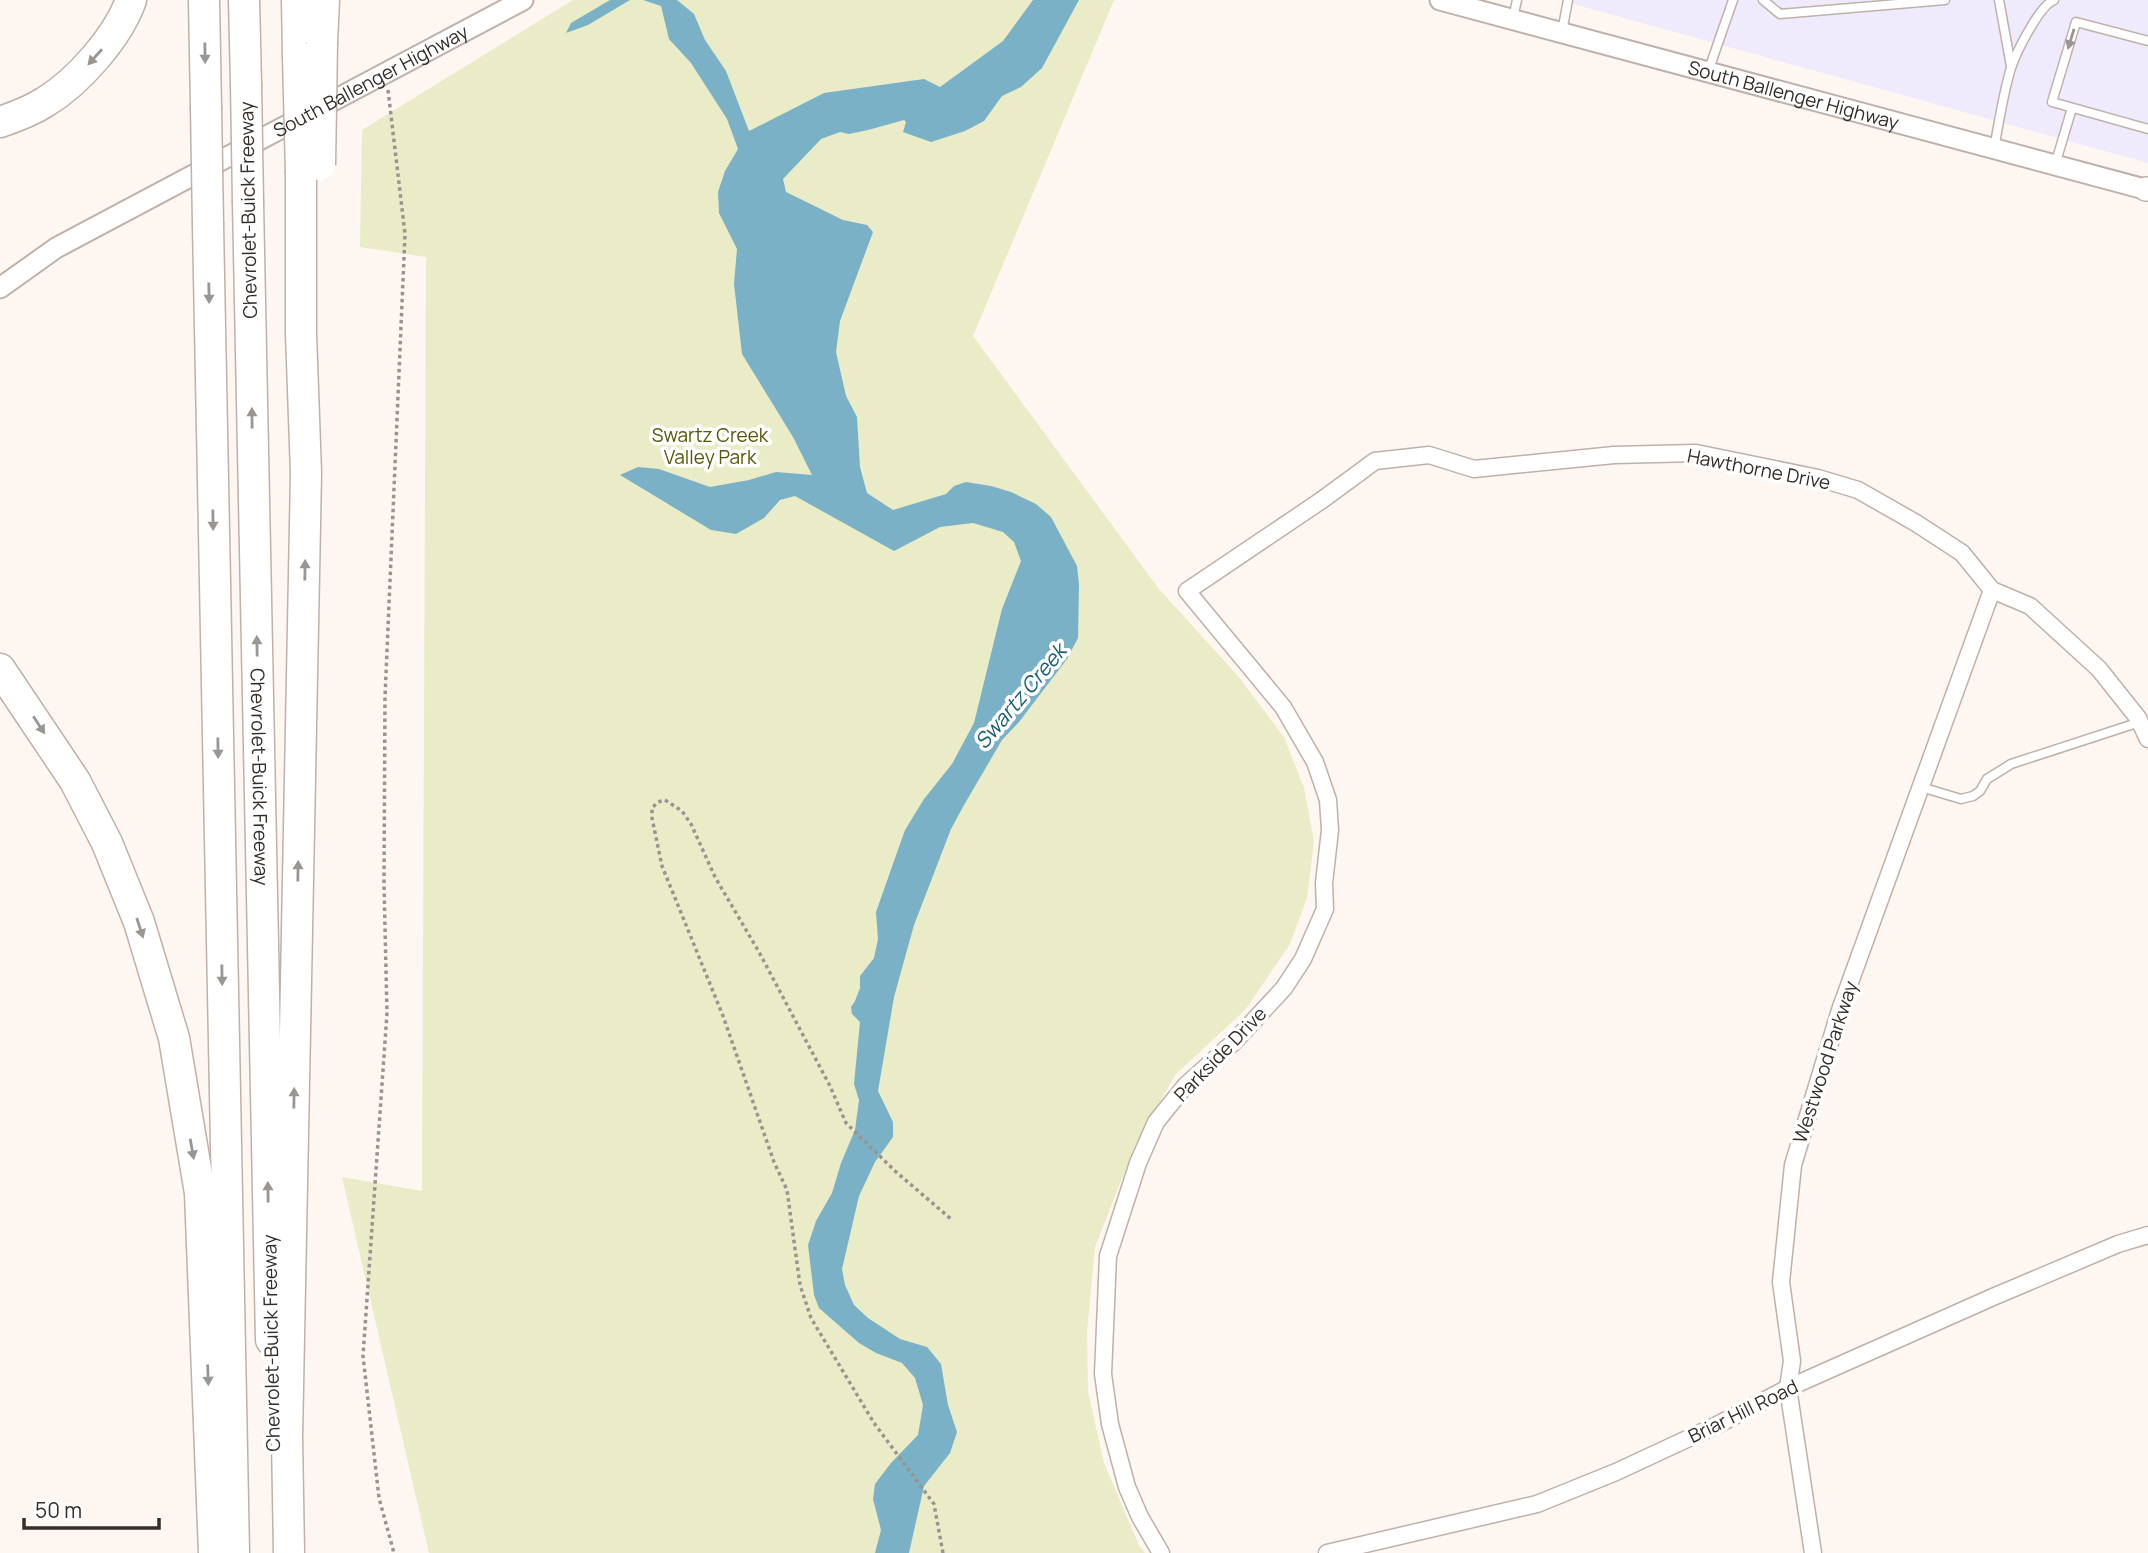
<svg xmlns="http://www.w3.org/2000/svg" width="2148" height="1553" font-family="Manrope,sans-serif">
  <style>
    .commercial { fill: #f0ebfc }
    .green { fill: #e9ecc6 }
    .water { fill: #7ab1c6 }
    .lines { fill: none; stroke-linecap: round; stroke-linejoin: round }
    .service-casing { stroke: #bfb1a9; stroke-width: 11 }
    .minor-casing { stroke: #bfb1a9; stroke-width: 19 }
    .tertiary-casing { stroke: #bfb1a9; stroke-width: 23 }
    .secondary-casing { stroke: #bfb1a9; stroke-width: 26 }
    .motorway-casing { stroke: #bfb1a9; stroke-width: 33 }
    .path { stroke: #9a938f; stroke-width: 3.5; stroke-dasharray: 3.5 3.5; stroke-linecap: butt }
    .service { stroke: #fff; stroke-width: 8 }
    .minor { stroke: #fff; stroke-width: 16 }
    .tertiary { stroke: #fff; stroke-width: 19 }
    .secondary { stroke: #fff; stroke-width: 23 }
    .motorway { stroke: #fff; stroke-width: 30 }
    .motorway-bridge-casing { stroke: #bfb1a9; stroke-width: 33; stroke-linecap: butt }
    .motorway-bridge { stroke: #fff; stroke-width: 30 }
    .oneway { fill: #999694 }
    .labels { text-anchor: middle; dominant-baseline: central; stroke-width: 7; stroke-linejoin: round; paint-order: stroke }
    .street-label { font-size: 19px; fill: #332e2a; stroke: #fff }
    .park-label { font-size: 19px; fill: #575908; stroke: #fff }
    .water-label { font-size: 21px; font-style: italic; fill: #165f75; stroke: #fff }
  </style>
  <rect width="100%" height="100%" fill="#fef6f1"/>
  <!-- commercial -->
  <path class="commercial" d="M1559,0H2148V163Z"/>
  <!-- green -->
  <path class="green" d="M573,0H1114L973,336L1159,589L1238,676L1284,737L1304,788L1314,841L1307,898L1290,944L1246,1009L1176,1074L1135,1145L1095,1247L1087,1332L1088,1392L1104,1463L1139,1545L1145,1553H429L342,1177L422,1191L426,257L360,247L362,130Z"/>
  <!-- water -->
  <g class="water">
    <path d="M610,0H630L588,25L566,33L571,23Z"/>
    <path d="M643,0H677L694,14L705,40L726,71L749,131L824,93L924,79L940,87L1003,41L1033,0H1079L1042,68L1021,87L1002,96L984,121L965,131L931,142L903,132L906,122L904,120L868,130L849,134L840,132L821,139L783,179L786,192L843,220L867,225L873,232L840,321L836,352L846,396L857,417L860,467L867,493L893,510L946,494L954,486L966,482L991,486L1011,492L1036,504L1051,517L1077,566L1079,584L1078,638L1067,659L1019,722L1002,740L964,805L951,829L914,925L894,997L878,1091L893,1122V1137L875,1162L859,1196L842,1269L845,1285L854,1305L868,1318L900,1339L927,1347L941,1364L948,1405L957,1432L950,1453L924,1486L909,1553H875L881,1530L873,1499L875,1484L891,1463L918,1435L923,1405L915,1378L902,1363L876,1353L859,1343L819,1308L814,1295L808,1245L816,1221L832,1193L841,1163L855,1130L859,1100L854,1084L860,1022L852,1014L851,1007L855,1001L860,988V976L874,958L878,939L876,912L905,830L924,799L952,764L974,723L1002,609L1021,561L1014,542L1003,532L973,523L940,527L894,551L795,496L780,500L764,518L736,534L711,530L620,475L638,467L659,469L710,487L749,480L776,472L812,475L793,437L742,354L734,284L737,249L719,213L718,192L725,171L738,149L727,119L691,63L669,39L661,6Z"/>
  </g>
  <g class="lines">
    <defs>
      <g id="service">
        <path d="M1763,0L1780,14L1945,0"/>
        <path d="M1999,0L2011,66"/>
        <path d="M1513,18L1517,0"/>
        <path d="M1562,32L1568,0"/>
        <path d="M2148,41L2076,22L2052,102L2148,129"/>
        <path d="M1708,72L1733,0"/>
        <path d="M1994,149C1999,122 2003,94 2011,68C2016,53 2039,6 2054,0"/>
        <path d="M2055,165L2072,108"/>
        <path d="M1921,787L1961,799L1973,796L1980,791L1987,779L2011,764L2140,722"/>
      </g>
      <g id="minor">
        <path d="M1161,1553L1140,1517L1127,1487L1110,1424L1103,1374L1108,1256L1138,1163L1156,1122L1186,1085L1234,1042L1284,988L1303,959L1325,909L1324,883L1330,830L1328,800L1315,762L1283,707L1187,591L1322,500L1375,461L1429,455L1474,469L1614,455L1696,453L1818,478L1858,490L1916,523L1962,553L1992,590L2030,606L2099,669L2138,718L2148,739"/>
        <path d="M1327,1553L1537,1504L1616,1472L1717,1425L1788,1388L1993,1297L2118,1244L2148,1235"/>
        <path d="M1813,1553L1788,1388L1792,1361L1781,1282L1793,1165L1840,1010L1992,590"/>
      </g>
      <g id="tertiary">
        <path id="s1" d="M1440,0L2148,190"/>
        <path id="s2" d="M0,288L56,248L523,0"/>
      </g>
      <path id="secondary" d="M2146,189H2148"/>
      <g id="motorway">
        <path d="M204,0L206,107"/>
        <path d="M244,0L246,84"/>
        <path d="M297,0L298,56"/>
        <path d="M322,43L324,0"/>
        <path d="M0,122C15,117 31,111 45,102C78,82 118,37 131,0"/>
        <path id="s3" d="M248,203L271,1340"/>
        <path d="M208,225L234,1553"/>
        <path d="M0,669L75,781L107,843L139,922L174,1038L200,1193L214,1553"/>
        <path d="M289,1553L287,1438L306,473L301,334V174"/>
      </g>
    </defs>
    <!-- service casing -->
    <use href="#service" class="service-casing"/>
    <!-- minor casing -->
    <use href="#minor" class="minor-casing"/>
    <!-- tertiary casing -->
    <use href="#tertiary" class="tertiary-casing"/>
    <!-- secondary casing -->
    <use href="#secondary" class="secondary-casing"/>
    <!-- motorway casing -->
    <use href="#motorway" class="motorway-casing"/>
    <!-- path -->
    <g class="path">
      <path d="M388,90L405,234L385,697L384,884L387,1013L363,1356L379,1498L394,1553"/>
      <path d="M943,1553L934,1504L874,1423L811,1318L800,1285L787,1190L774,1162L723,1016L662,866L652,818V808L658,802L665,800L682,811L691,824L715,877L759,952L830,1086L846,1123L895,1171L951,1219"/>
    </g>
    <!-- service -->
    <use href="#service" class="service"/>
    <!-- minor -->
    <use href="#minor" class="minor"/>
    <!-- tertiary -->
    <use href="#tertiary" class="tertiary"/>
    <!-- secondary -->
    <use href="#secondary" class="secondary"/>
    <!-- motorway -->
    <use href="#motorway" class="motorway"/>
    <defs>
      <g id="motorway-bridge">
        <path d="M298,56L301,174"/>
        <path d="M246,84L248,203"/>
        <path d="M206,107L208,225"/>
        <path d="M320,165L322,43"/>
      </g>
    </defs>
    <!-- motorway-bridge casing -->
    <use href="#motorway-bridge" class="motorway-bridge-casing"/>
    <!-- motorway-bridge -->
    <use href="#motorway-bridge" class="motorway-bridge"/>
  </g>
  <!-- one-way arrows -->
  <defs><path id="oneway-solid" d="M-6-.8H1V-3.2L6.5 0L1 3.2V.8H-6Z" transform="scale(1.75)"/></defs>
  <g class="oneway">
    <use href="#oneway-solid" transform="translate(2071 39) rotate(107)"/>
    <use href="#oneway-solid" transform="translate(205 53) rotate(89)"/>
    <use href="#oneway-solid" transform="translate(95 57) rotate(132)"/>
    <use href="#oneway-solid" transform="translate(209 293) rotate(89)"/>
    <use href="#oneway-solid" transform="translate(252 418) rotate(-91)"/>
    <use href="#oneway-solid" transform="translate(213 520) rotate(89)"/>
    <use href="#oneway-solid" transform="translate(305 570) rotate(-89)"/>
    <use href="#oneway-solid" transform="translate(257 646) rotate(-91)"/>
    <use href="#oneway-solid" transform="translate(39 725) rotate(57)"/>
    <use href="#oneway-solid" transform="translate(218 748) rotate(89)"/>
    <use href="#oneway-solid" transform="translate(298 871) rotate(-89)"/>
    <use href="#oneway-solid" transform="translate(140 928) rotate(72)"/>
    <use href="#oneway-solid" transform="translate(222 975) rotate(89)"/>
    <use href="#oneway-solid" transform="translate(294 1098) rotate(-89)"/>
    <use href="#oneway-solid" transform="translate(192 1149) rotate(80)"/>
    <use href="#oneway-solid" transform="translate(268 1192) rotate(-91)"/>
    <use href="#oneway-solid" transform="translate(208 1375) rotate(88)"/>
  </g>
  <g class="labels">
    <!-- street labels -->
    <g class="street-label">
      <text stroke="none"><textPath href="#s2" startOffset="425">South Ballenger Highway</textPath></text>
      <text stroke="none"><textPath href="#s1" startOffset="366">South Ballenger Highway</textPath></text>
      <text transform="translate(248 210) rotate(-91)">Chevrolet-Buick Freeway</text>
      <text transform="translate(1759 469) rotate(11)">Hawthorne Drive</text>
      <text stroke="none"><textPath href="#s3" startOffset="574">Chevrolet-Buick Freeway</textPath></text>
      <text transform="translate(1220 1054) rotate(-46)">Parkside Drive</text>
      <text transform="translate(1825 1062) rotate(-72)">Westwood Parkway</text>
      <text transform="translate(271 1343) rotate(-91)">Chevrolet-Buick Freeway</text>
      <text transform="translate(1743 1411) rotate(-26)">Briar Hill Road</text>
    </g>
    <!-- park labels -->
    <g class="park-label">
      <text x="710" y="435">Swartz Creek<tspan x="710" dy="22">Valley Park</tspan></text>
    </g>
    <!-- water labels -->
    <g class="water-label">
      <text transform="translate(1020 696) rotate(-50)">Swartz Creek</text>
    </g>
  </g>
  <!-- scale -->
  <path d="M24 1518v10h135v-10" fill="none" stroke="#332e2a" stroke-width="3.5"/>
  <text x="35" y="1518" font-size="21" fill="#332e2a" stroke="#ffffff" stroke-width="5" paint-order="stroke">50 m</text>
</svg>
